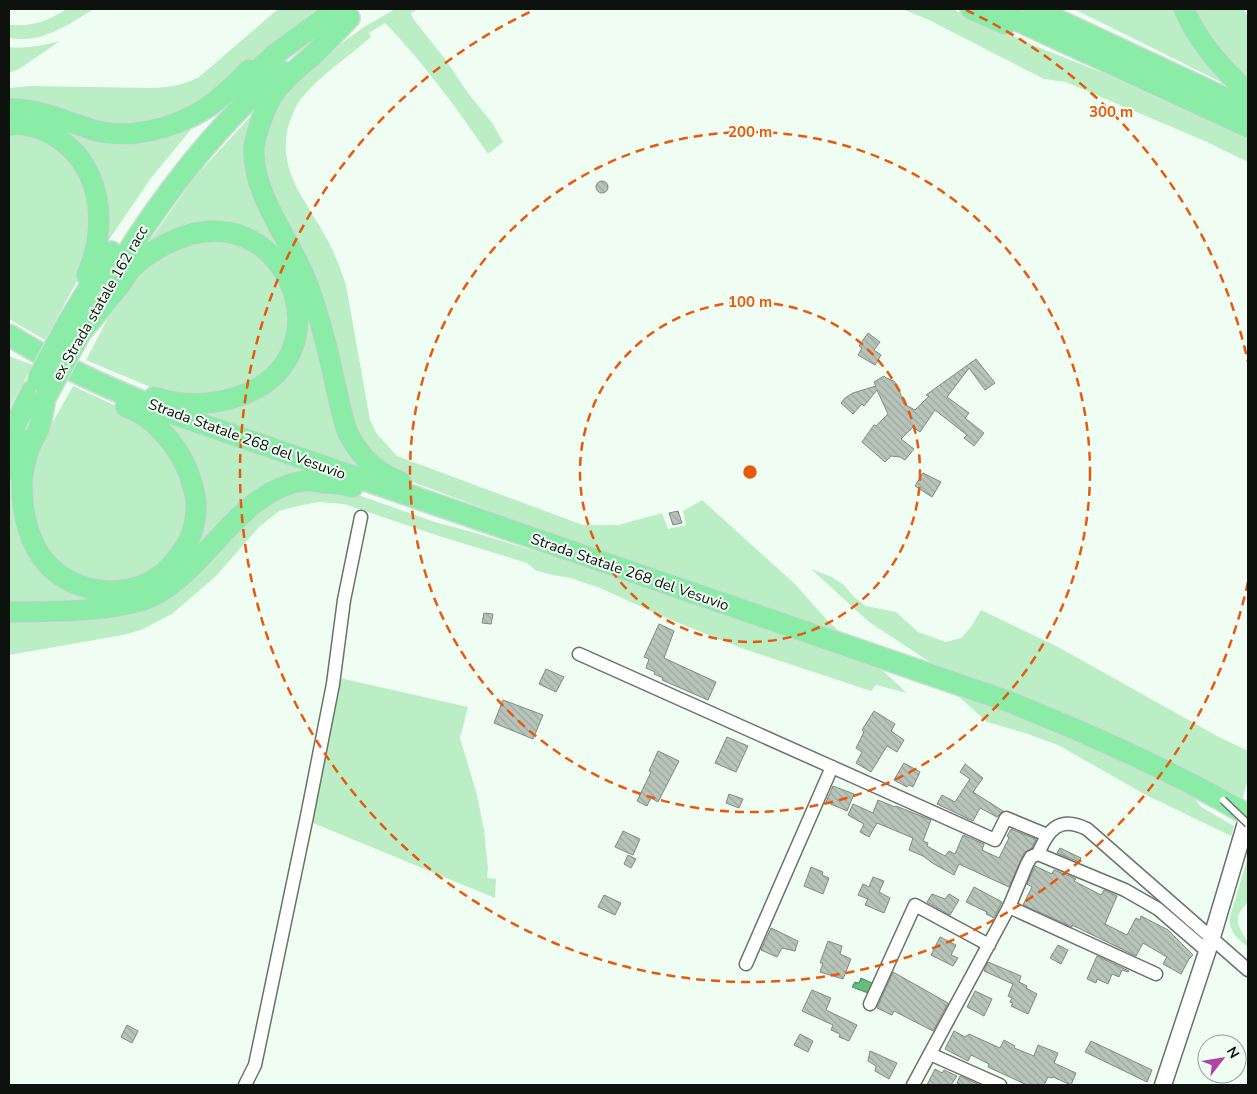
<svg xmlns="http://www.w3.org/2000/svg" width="1257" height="1094" font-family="'Nunito Sans',sans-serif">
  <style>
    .grass { fill: #bbeec5 }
    .water { fill: url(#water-waves); stroke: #4c8a5d }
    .building { fill: url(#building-back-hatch); stroke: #7f8b81 }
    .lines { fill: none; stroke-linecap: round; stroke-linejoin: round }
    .minor-casing { stroke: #68736a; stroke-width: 15 }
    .tertiary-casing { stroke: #68736a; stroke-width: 19 }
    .trunk-casing { stroke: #d8d9d9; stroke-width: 24 }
    .minor { stroke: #fff; stroke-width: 12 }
    .tertiary { stroke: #fff; stroke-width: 16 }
    .trunk { stroke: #8aeca7; stroke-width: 21 }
    .service-bridge-casing { stroke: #68736a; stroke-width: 9; stroke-linecap: butt }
    .trunk-bridge-casing { stroke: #d8d9d9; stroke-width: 24; stroke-linecap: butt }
    .service-bridge { stroke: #fff; stroke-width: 6 }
    .trunk-bridge { stroke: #8aeca7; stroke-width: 21 }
    .ring { fill: none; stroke: #e8590c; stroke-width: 2.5; stroke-dasharray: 9 6 }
    .labels { text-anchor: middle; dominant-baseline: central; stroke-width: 4; stroke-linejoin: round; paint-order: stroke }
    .street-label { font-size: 15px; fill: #0e120f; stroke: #f0fdf3 }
    .centre { fill: #e8590c; stroke: #f0fdf3; stroke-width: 2.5 }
    .ring-label { font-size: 15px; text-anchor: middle; font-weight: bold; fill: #e8590c; stroke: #f0fdf3; stroke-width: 4; stroke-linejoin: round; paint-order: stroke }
  </style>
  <defs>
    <pattern id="water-waves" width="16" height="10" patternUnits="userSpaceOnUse" patternTransform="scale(1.25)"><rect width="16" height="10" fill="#66bd7e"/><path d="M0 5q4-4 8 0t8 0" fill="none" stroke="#57a16c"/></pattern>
    <pattern id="building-back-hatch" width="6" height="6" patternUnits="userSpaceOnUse" patternTransform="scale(1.25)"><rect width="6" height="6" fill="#b8c4ba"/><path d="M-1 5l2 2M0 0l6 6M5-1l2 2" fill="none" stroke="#9da79f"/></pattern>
  </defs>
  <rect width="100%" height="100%" fill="#f0fdf3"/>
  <!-- grass -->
  <g class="grass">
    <path d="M67,9H94C67,25 42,44 9,38V25C35,26 45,22 67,9Z"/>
    <path d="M278,9H317L271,44L207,100L147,123L110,124L9,102V88L31,86L154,88C171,87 183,85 199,77Z"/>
    <path d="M395,9H419L411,13L414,20L445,59L468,93L493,124L503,142L488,154C456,107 424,63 385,23L369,33L371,37C348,57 319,76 300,100C295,107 292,116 289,124C275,172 310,204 329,243C336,256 341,271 346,285L370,420L377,434L397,456L583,525H618L662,513L668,529L686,525L683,511L702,500L795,584L826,619L841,633L564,538L391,474L363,441L268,186L262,163L263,141L284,90L307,68L364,27Z"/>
    <path d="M902,9H952L1028,43L1103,73L1248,140V162L1207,142L1066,82L1044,79L927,19Z"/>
    <path d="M1074,9H1181L1239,91Z"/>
    <path d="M1196,9H1244L1248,18V80C1228,57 1209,37 1196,9Z"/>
    <path d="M60,41L19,69L9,73V47C27,49 43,45 60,41Z"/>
    <path d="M258,108L253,119L287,252L364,469L194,411C221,414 255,409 274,387C278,383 281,375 283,370C290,357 296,344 303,332L252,231L143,250L195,177Z"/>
    <path d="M17,114L76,132L198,121L151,178L106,244V195Z"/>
    <path d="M9,133L27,134L59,147L92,194L83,270L45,340L9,319Z"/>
    <path d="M216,237L259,253L286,290L289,335L274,366L236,392L172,396L86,360L125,286L162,254Z"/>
    <path d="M9,356L33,365L9,409Z"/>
    <path d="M73,386L129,412L164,442L187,489L186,535L156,571L113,585L69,572L38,539L31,494L36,463L41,443Z"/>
    <path d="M167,423L315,474L286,481L273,487L248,502L227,521L196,557L167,584L154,592L124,602L9,609V495L20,473C13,505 17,537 38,563C51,578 69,590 88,595C153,612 210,558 203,493C200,467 184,442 165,425Z"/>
    <path d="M303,490H344L435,522L479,534L557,558L808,643L881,669L907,693L876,685L871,691L741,648L664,617L600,588L570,578L548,574L535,570L527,563L442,537L344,504L320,502L302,505L279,511L259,527L216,576L172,614L141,630L123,635L9,655V622L130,614L161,604L185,587L254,515L271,502Z"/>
    <path d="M811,569L832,577L844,585L854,597L866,606L896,612L918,632L946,642L961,638L971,627L981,610L1058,647L1219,737L1248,751V779L1242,800L942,670L869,622Z"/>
    <path d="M340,678L468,707L460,738L477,795L484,830L488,868L487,878L496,879L495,898L313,823Z"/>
    <path d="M959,697L1007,711L1080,740L1193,796L1201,807L1234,826L1231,836L1146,795L1058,745L1025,733L987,722Z"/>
    <path d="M1248,857C1248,866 1251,891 1248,900C1246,908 1237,910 1238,920C1238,931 1248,937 1248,947C1237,938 1229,932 1230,917Z"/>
  </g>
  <!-- water -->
  <path class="water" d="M861,978L872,983L868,993L852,987L855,982L859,983Z"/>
  <!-- building -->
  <g class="building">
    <circle cx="602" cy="187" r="6"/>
    <path d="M868,333L880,342L874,350L881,355L875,365L858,355L862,348L859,346Z"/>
    <path d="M976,359L995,383L985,390L969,368L947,397L969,413L965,418L984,433L974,446L964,438L967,435L935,410L920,432L913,427L901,439L914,449L905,460L900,457L891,456L885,462L862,442L874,425L876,426L888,414L877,390L864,406L862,404L853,414L841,403L845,398L853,393L876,386L874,382L884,376L886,378L894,381L898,387L904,404L915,410L929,396L926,395Z"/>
    <path d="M923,473L941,482L932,497L915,486Z"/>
    <path d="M678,511L682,523L673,525L669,513Z"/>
    <path d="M484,613L493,614L491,624L482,623Z"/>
    <path d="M659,624L674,631L664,658L716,682L708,700L662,680L663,678L654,674L655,672L646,668L649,659L644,657Z"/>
    <path d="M546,669L564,677L556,692L539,684Z"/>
    <path d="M503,700L543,715L533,739L494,723Z"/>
    <path d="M874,711L895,724L891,731L904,740L897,752L887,746L871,772L856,763L862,752L856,748L864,732L862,730Z"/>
    <path d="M727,737L748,746L736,772L715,763Z"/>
    <path d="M658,751L679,761L658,802L651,798L647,806L637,801L651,772L649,771Z"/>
    <path d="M904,763L920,772L913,787L909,785L907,787L894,780Z"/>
    <path d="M965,764L983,778L973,792L1003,811L997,817L980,808L973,821L937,804L942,795L955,802L970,779L960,772Z"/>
    <path d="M833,786L854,794L847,811L826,802Z"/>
    <path d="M729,794L743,799L739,808L726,803Z"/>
    <path d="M878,800L895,807L896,806L931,820L923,841L928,843L927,846L945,856L949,851L955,854L963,835L984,844L982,850L999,858L1009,838L1007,836L1011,829L1036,839L1032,848L1024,853L1009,887L959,864L954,875L934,864L923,856L909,850L913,838L877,823L869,837L860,832L864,824L848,815L853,804L873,813Z"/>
    <path d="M623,831L640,839L633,855L615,847Z"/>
    <path d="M1060,848L1081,858L1079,862L1057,853Z"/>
    <path d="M628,855L636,859L631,868L624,864Z"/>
    <path d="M1035,866L1052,874L1054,870L1072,877L1076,879L1074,881L1101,895L1104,890L1117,896L1105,924L1127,935L1136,918L1140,920L1141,916L1168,930L1193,955L1189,959L1181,974L1163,964L1167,957L1143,943L1136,956L1072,925V927L1023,905L1032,887L1027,884Z"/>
    <path d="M811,867L823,872L822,875L829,878L823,894L804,886Z"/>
    <path d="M873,877L884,881L879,892L890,898L884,913L865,905L868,899L858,895L863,884L869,887Z"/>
    <path d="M974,887L1002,902L994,918L986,914L987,912L966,902Z"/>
    <path d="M932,894L945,899L949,894L959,900L950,915L927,902Z"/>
    <path d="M604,895L621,903L615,915L598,907Z"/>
    <path d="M771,928L798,941L795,951L782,948L777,957L761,950Z"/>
    <path d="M940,937L956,945L951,955L958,958L953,966L931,955Z"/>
    <path d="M828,941L842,946L840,954L851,959L843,979L820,972L823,963H820Z"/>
    <path d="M1058,945L1068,950L1061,964L1050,958Z"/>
    <path d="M1097,956L1129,971L1128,972L1122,970L1119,977L1112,974L1108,984L1097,979L1096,983L1087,979Z"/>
    <path d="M988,962L1021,976L1019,982L1027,986L1026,988L1037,994L1028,1014L1011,1006L1013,1003L1010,1002L1012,998L1008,996L1013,984L984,971Z"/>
    <path d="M893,972L948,1003L933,1031L894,1011L892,1015L877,1008Z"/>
    <path d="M812,990L831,998L826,1010L857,1025L849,1041L839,1037L840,1034L831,1030L833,1025L802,1011Z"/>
    <path d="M975,991L992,999L984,1016L967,1007Z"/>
    <path d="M127,1025L138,1031L132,1043L121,1037Z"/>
    <path d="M954,1031L965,1037L969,1034L1000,1048L1004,1040L1015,1046L1014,1048L1034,1056L1038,1045L1058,1053L1054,1063L1076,1073L1071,1085L1053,1077L1052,1078L1048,1077L1044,1085H1027L988,1067L989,1064L971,1055L968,1061L945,1049Z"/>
    <path d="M800,1034L813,1041L808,1052L794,1045Z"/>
    <path d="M1091,1041L1152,1070L1147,1082L1085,1052Z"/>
    <path d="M870,1051L897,1063L889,1079L875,1071L876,1066L868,1061Z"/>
    <path d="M935,1069L942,1073L944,1070L957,1076L951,1085H927Z"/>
    <path d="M960,1076L980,1085H962L957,1083Z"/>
  </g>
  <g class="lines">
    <defs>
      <g id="minor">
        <path d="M579,654L832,767"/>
        <path d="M1038,854C1048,830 1059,815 1087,829L1248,970"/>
        <path d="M1009,907L1156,974"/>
        <path d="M746,964L832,767L995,840L1006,818L1047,835"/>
        <path d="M870,1004L915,905L989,945"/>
        <path d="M930,1054L1000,1085"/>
        <path d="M245,1085L255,1065L307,816L333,684L344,600L361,517"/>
        <path d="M913,1085L1009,907L1027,864L1031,857L1038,854L1125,890L1158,909L1207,951"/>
      </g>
      <path id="tertiary" d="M1163,1085L1212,937L1248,816"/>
      <g id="trunk">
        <path d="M971,9L1005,24"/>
        <path d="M993,9L1248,127"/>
        <path d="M1034,9L1248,109"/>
        <path d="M1184,9C1198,42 1221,68 1248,92"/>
        <path d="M349,18C336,31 325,44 312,56C285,80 272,87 260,124C258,131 255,139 254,146C251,195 292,241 308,285C320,318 329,354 336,388C340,404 342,420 349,435C361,458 377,473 401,482"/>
        <path d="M242,85L275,54L337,9"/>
        <path d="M9,109C37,108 63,120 90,129C128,141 173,129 206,108C222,98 236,83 249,70"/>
        <path d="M9,125C24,123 40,128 53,135C103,165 108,225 87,275"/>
        <path d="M111,279C158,201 212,130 280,70"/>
        <path d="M66,326L111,252"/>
        <path d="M80,333C92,319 104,304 116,290C122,283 126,275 132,268C139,261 150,253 159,248C283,175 359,363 233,398C210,405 179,406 155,397"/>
        <path d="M9,335C61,368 118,393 176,415L1007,701C1090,734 1171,770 1248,815"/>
        <path d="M45,398C43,408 42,418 39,428C36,436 31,443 28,452C25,462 22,475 22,485C22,507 26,529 36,548C56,585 101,599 140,586C158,580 173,565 183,550C192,538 197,519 196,504C196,493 192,484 189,474C181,452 163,429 143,415C138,412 132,409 126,407"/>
        <path d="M9,437L32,391"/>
        <path d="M9,469L23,440"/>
        <path d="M9,612C46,612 123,612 155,595C209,566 239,491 303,481C310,480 318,482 325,483C334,484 343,484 352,487"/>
      </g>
    </defs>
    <!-- minor casing -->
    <use href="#minor" class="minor-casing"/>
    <!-- tertiary casing -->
    <use href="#tertiary" class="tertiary-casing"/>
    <!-- trunk casing -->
    <use href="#trunk" class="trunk-casing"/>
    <!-- minor -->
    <use href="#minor" class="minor"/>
    <!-- tertiary -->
    <use href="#tertiary" class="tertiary"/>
    <!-- trunk -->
    <use href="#trunk" class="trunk"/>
    <defs>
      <path id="service-bridge" d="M1223,800L1248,824"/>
      <g id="trunk-bridge">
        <path d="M38,379L66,326"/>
        <path d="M45,398L80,333"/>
      </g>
    </defs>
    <!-- service-bridge casing -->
    <use href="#service-bridge" class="service-bridge-casing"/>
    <!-- trunk-bridge casing -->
    <use href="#trunk-bridge" class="trunk-bridge-casing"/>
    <!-- service-bridge -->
    <use href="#service-bridge" class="service-bridge"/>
    <!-- trunk-bridge -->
    <use href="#trunk-bridge" class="trunk-bridge"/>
  </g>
  <!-- distance rings -->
  <g class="ring">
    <circle cx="750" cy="472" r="170"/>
    <circle cx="750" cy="472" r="340"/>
    <path d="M1248 582A510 510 0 1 1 534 10M966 10A510 510 0 0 1 1248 362"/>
  </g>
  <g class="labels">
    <!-- street labels -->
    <g class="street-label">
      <text transform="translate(100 303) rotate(-60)">ex Strada statale 162 racc</text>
      <text transform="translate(247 439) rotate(20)">Strada Statale 268 del Vesuvio</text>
      <text transform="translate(630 572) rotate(19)">Strada Statale 268 del Vesuvio</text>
    </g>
  </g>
  <circle cx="750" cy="472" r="8" class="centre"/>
  <g class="ring-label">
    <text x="1111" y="117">300 m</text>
    <text x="750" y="137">200 m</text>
    <text x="750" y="307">100 m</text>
  </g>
  <!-- border -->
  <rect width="1257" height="1094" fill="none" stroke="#0e120f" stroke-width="20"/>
  <!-- north arrow -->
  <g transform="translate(1222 1059) rotate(59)"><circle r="24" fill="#f0fdf3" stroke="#969f98"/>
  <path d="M0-4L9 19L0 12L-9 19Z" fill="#af45a6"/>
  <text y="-8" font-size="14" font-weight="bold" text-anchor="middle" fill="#0e120f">N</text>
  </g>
</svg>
